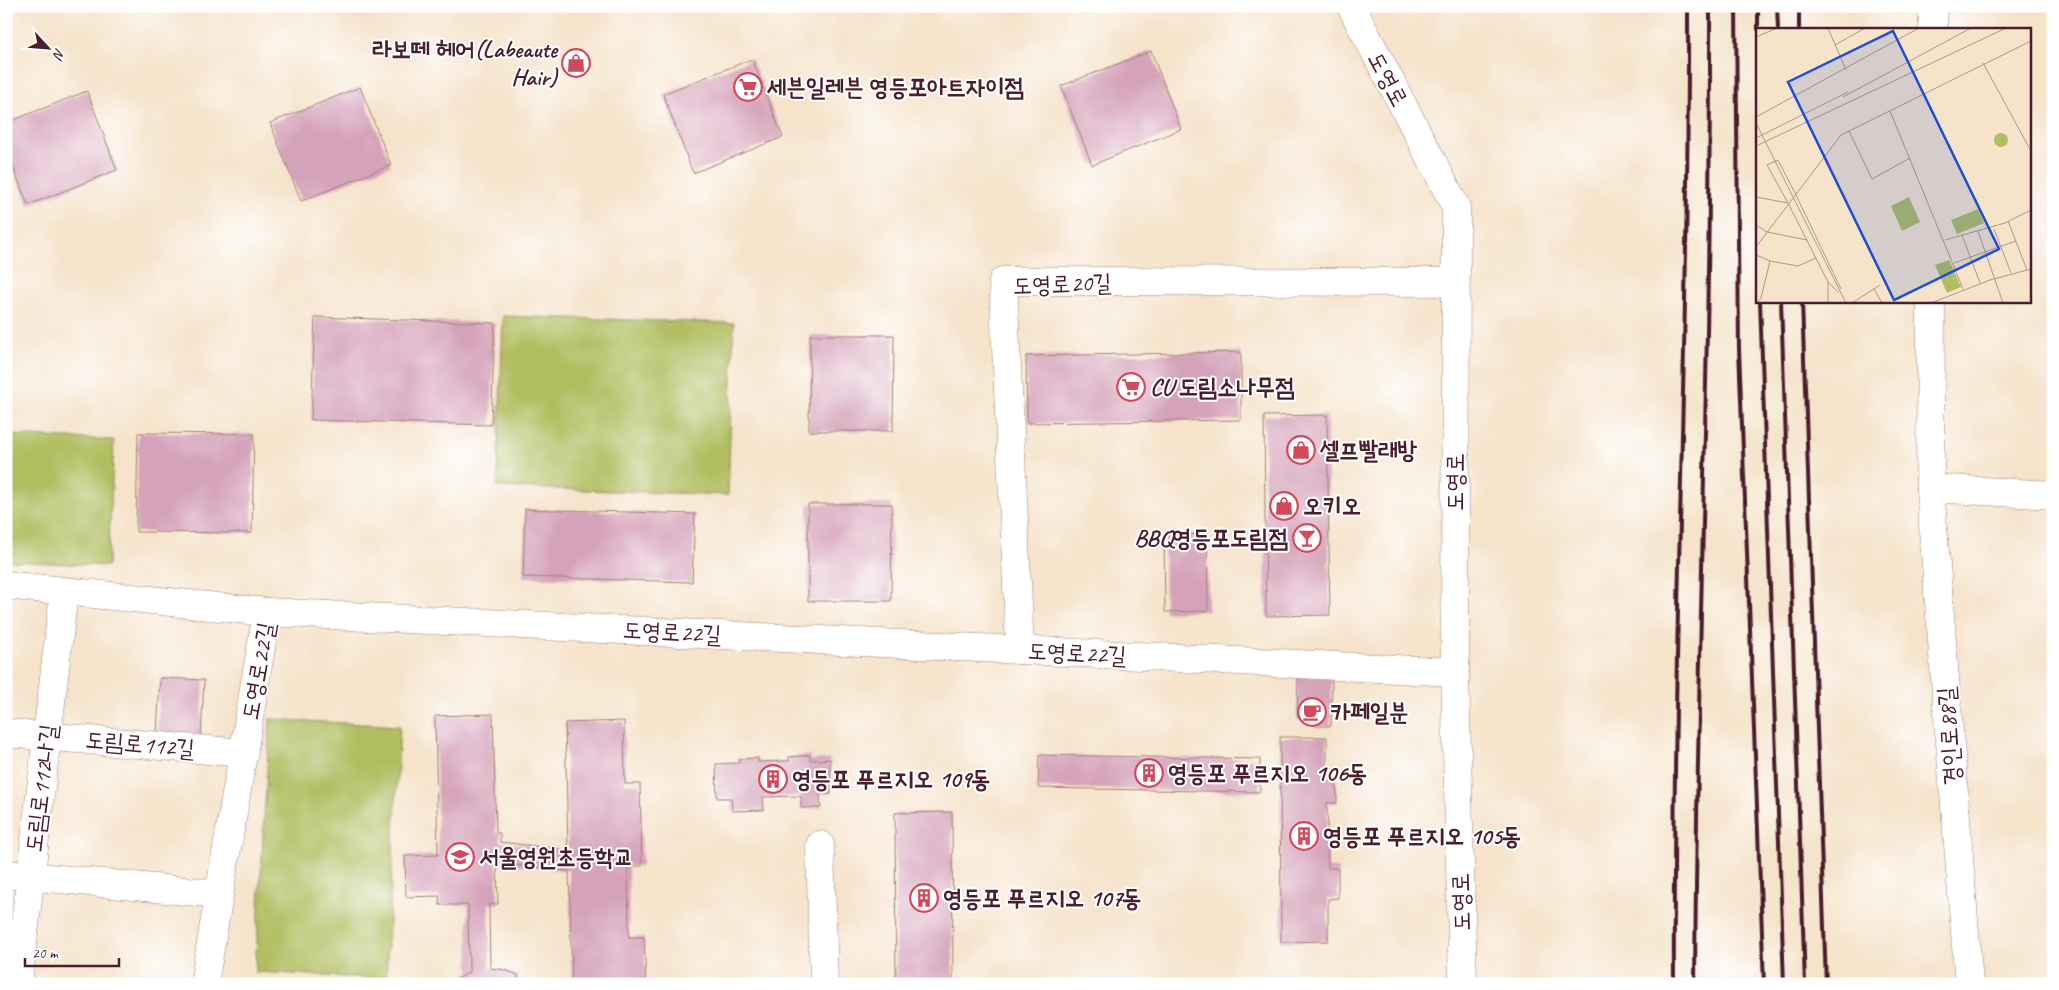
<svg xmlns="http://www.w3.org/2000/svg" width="2059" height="990" font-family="Caveat,'Poor Story',sans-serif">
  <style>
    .green { fill: #b0be61; stroke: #7d6e46 }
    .building { fill: #d5a3b9 }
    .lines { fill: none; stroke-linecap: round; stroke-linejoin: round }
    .minor-casing { stroke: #a0817a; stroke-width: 29 }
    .minor { stroke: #fff; stroke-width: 28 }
    .rail { stroke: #4a1f2b; stroke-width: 4 }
    .labels { text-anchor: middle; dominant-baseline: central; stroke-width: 4; stroke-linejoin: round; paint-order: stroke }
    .poi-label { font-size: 24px; font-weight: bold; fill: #4a1f2b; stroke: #fff; text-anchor: start }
    .street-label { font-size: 24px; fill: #4a1f2b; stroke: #fff }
    .inset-road { fill: none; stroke: #b1958a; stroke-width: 1 }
    .view { fill: #1d4ed8; fill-opacity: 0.15; stroke: #1d4ed8; stroke-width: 2.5 }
    .inset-edge { fill: none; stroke: #4a1f2b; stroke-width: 2.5 }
  </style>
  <rect width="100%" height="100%" fill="#fff"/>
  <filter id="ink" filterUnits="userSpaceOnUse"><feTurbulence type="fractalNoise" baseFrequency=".02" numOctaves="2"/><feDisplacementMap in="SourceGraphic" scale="10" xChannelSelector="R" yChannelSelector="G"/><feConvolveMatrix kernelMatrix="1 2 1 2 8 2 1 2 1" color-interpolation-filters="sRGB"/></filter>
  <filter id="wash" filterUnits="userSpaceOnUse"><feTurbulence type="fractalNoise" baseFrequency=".0096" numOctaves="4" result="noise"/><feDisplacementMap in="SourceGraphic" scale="20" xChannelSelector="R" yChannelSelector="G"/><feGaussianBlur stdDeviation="1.12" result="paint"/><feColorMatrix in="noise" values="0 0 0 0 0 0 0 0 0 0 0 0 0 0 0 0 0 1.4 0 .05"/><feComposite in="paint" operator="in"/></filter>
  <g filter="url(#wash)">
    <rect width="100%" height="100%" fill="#f5e3ca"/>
    <!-- green -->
    <g class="green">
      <path d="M503,316L734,323L728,495L497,487Z"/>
      <path d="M6,435L114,440L108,566L6,561Z"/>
      <path d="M270,719L400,726L386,979L255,972Z"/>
    </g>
    <g id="blocks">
      <!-- building -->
      <g class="building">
        <path d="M1151,51L1181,129L1092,165L1061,86Z"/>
        <path d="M752,59L783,137L693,173L663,94Z"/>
        <path d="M360,87L391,165L301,201L270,123Z"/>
        <path d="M87,91L117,170L28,205L6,150V123Z"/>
        <path d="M315,317L495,323L491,425L311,420Z"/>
        <path d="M810,335H894L893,431H809Z"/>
        <path d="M1241,352V420L1027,423L1026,356Z"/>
        <path d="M1327,415L1330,615L1266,616L1264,416Z"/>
        <path d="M138,433L254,434L252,533L136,532Z"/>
        <path d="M808,504H892L891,601H808Z"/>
        <path d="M525,509L695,514L692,582L523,577Z"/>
        <path d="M1207,534L1208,611L1165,612L1164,535Z"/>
        <path d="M1298,677H1332L1331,726H1315V717H1297Z"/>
        <path d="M160,678L204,680L201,736L157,733Z"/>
        <path d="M493,714L496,833H500V842L568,850L565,723L624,721L625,784H640L642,866H628L629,937H644L646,984H572L569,871L497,863L498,904H489L490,968L505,970L518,975V984H450L469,972L468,905H440L439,896L406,897L405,856L438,855L435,716Z"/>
        <path d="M1280,737H1327V769H1336L1337,803H1327L1328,868H1338V898L1328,899V941L1281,942Z"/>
        <path d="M810,755V760L830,759L831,794H820L821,808H801V796L763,797L764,810L732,811L731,798H717L716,764L739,763V759L758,758V762L789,761V757Z"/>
        <path d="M1039,755L1260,759V792L1038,788Z"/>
        <path d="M952,812L953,984H896L895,813Z"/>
      </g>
    </g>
  </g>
  <g filter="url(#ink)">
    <use href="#blocks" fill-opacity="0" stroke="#a0817a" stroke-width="1"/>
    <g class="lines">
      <defs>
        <g id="minor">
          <path d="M1351,6L1456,207L1455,672L1463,984"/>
          <path d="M1933,29V6"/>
          <path d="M1931,301L1930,488L1969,984"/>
          <path d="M1930,488L2053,495"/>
          <path d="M6,585L267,612L1455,672"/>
          <path d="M1020,650L1003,281L1455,282"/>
          <path d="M6,733L244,753"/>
          <path d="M820,845L824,984"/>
          <path d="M6,874L218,894"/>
          <path d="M18,984L64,592"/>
          <path d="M204,984L267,612"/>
        </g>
      </defs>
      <!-- minor casing -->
      <use href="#minor" class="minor-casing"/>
      <!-- minor -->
      <use href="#minor" class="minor"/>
      <!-- rail -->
      <g class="rail">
        <path d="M1736,6L1739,349L1764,984"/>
        <path d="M1758,6V29"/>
        <path d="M1777,6L1778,29"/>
        <path d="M1799,6V29"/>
        <path d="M1760,301L1784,984"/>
        <path d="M1781,301L1805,984"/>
        <path d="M1802,301L1826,984"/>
        <path d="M1674,984C1672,658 1689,332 1688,6"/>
        <path d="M1695,984C1697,658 1711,332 1710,6"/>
      </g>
    </g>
  </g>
  <!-- icons -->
  <defs>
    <symbol id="shop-ring" viewBox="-11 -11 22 22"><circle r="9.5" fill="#fff" stroke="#d1495b" stroke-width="1.5"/><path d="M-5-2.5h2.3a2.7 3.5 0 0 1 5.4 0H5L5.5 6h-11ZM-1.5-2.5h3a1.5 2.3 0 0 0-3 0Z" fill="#d1495b"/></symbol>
    <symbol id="supermarket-ring" viewBox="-11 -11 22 22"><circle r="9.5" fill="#fff" stroke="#d1495b" stroke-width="1.5"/><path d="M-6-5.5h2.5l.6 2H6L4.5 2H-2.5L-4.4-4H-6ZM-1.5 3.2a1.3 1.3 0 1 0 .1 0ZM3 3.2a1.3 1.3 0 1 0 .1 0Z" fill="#d1495b"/></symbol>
    <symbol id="bar-ring" viewBox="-11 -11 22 22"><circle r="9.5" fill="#fff" stroke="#d1495b" stroke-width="1.5"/><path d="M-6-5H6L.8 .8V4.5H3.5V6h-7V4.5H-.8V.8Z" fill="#d1495b"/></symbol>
    <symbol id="cafe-ring" viewBox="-11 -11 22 22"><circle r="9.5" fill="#fff" stroke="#d1495b" stroke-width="1.5"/><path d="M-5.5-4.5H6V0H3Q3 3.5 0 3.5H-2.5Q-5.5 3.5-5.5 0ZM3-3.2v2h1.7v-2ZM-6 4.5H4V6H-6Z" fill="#d1495b"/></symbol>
    <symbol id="building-ring" viewBox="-11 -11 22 22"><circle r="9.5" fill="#fff" stroke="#d1495b" stroke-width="1.5"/><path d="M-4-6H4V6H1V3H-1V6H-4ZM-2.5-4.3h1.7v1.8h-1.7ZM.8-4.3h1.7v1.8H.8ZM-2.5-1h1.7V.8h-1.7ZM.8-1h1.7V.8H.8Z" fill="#d1495b"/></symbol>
    <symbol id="school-ring" viewBox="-11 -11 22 22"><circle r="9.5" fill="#fff" stroke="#d1495b" stroke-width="1.5"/><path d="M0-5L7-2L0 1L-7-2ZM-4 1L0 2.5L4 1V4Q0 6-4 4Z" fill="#d1495b"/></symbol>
  </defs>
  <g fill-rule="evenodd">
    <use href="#shop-ring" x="560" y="47" width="32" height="32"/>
    <use href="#supermarket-ring" x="732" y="71" width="32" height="32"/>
    <use href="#supermarket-ring" x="1115" y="371" width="32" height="32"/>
    <use href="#shop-ring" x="1285" y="434" width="32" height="32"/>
    <use href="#shop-ring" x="1268" y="490" width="32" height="32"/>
    <use href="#bar-ring" x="1291" y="522" width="32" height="32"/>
    <use href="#cafe-ring" x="1296" y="696" width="32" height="32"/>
    <use href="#building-ring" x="1133" y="757" width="32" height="32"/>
    <use href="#building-ring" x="757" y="763" width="32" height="32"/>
    <use href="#building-ring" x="1288" y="820" width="32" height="32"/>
    <use href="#school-ring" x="444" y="841" width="32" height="32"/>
    <use href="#building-ring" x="908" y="882" width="32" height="32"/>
  </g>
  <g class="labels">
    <!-- poi labels -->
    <g class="poi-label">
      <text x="557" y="49" text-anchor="end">라보떼 헤어(Labeaute<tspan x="557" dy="28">Hair)</tspan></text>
      <text x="767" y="87">세븐일레븐 영등포아트자이점</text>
      <text x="1150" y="387">CU 도림소나무점</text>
      <text x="1320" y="450">셀프빨래방</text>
      <text x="1303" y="506">오키오</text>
      <text x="1288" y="538" text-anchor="end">BBQ영등포도림점</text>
      <text x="1331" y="712">카페일분</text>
      <text x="1168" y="773">영등포 푸르지오 106동</text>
      <text x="792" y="779">영등포 푸르지오 109동</text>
      <text x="1323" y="836">영등포 푸르지오 105동</text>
      <text x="479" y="857">서울영원초등학교</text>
      <text x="943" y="898">영등포 푸르지오 107동</text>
    </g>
    <!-- street labels -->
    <g class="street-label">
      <text transform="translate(1388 79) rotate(62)">도영로</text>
      <text transform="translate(1062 284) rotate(-2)">도영로20길</text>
      <text transform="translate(1455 482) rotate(-90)">도영로</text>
      <text transform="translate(672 632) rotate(3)">도영로22길</text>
      <text transform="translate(1077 653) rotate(3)">도영로22길</text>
      <text transform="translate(258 671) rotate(-80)">도영로22길</text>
      <text transform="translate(1949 736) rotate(-94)">경인로88길</text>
      <text transform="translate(140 744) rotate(5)">도림로112길</text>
      <text transform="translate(41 788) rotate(-83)">도림로112나길</text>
      <text transform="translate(1461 902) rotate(-92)">도영로</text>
    </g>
  </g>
  <!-- overview -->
  <g transform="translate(1756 28)">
    <rect width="275" height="275" fill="#f5e3ca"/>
    <path d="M238 112a7 7 0 1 1 14 0a7 7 0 1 1-14 0ZM153,169L164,194L146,203L135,178ZM222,181L228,195L201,206L195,192ZM193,232L205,259L191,265L179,237Z" fill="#b0be61"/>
    <path class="inset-road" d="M72,0L90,42M0,9L21,0M79,17L109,0M227,35L275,123M87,69L215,0M134,83L207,261M0,89L163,0M0,95L90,275M93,103L116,151L154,130M0,110L92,64M0,118L250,0M40,167L85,261M0,169L32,175M32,175L11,137L22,132L40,167M32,175L72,254L83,265M252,193L271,242M0,197L11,204L51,212M238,201L255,245M222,203L247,275M206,207L224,255M189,212L249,195L275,182M0,219L85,107L275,13M0,227L14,233M198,235L260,213M118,261L126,275M1,275L5,270L14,233L42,238L60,230M72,275V254M96,275L124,257M175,275L234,252L275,241"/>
    <path class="view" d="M137,3L243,221L138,272L32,54Z"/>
    <rect width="275" height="275" class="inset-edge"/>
  </g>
  <!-- margin -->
  <rect width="2059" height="990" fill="none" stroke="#fff" stroke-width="25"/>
  <!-- north arrow -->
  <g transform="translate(48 48) rotate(116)" stroke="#ffffff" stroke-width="4" paint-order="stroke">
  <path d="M0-4L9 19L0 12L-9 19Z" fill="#4a1f2b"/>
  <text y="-8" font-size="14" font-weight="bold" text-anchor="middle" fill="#4a1f2b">N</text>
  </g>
  <!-- scale -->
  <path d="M25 958v8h94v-8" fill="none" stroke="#4a1f2b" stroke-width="2.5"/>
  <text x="32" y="958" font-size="15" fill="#4a1f2b" stroke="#ffffff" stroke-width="4" paint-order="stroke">20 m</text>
</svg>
